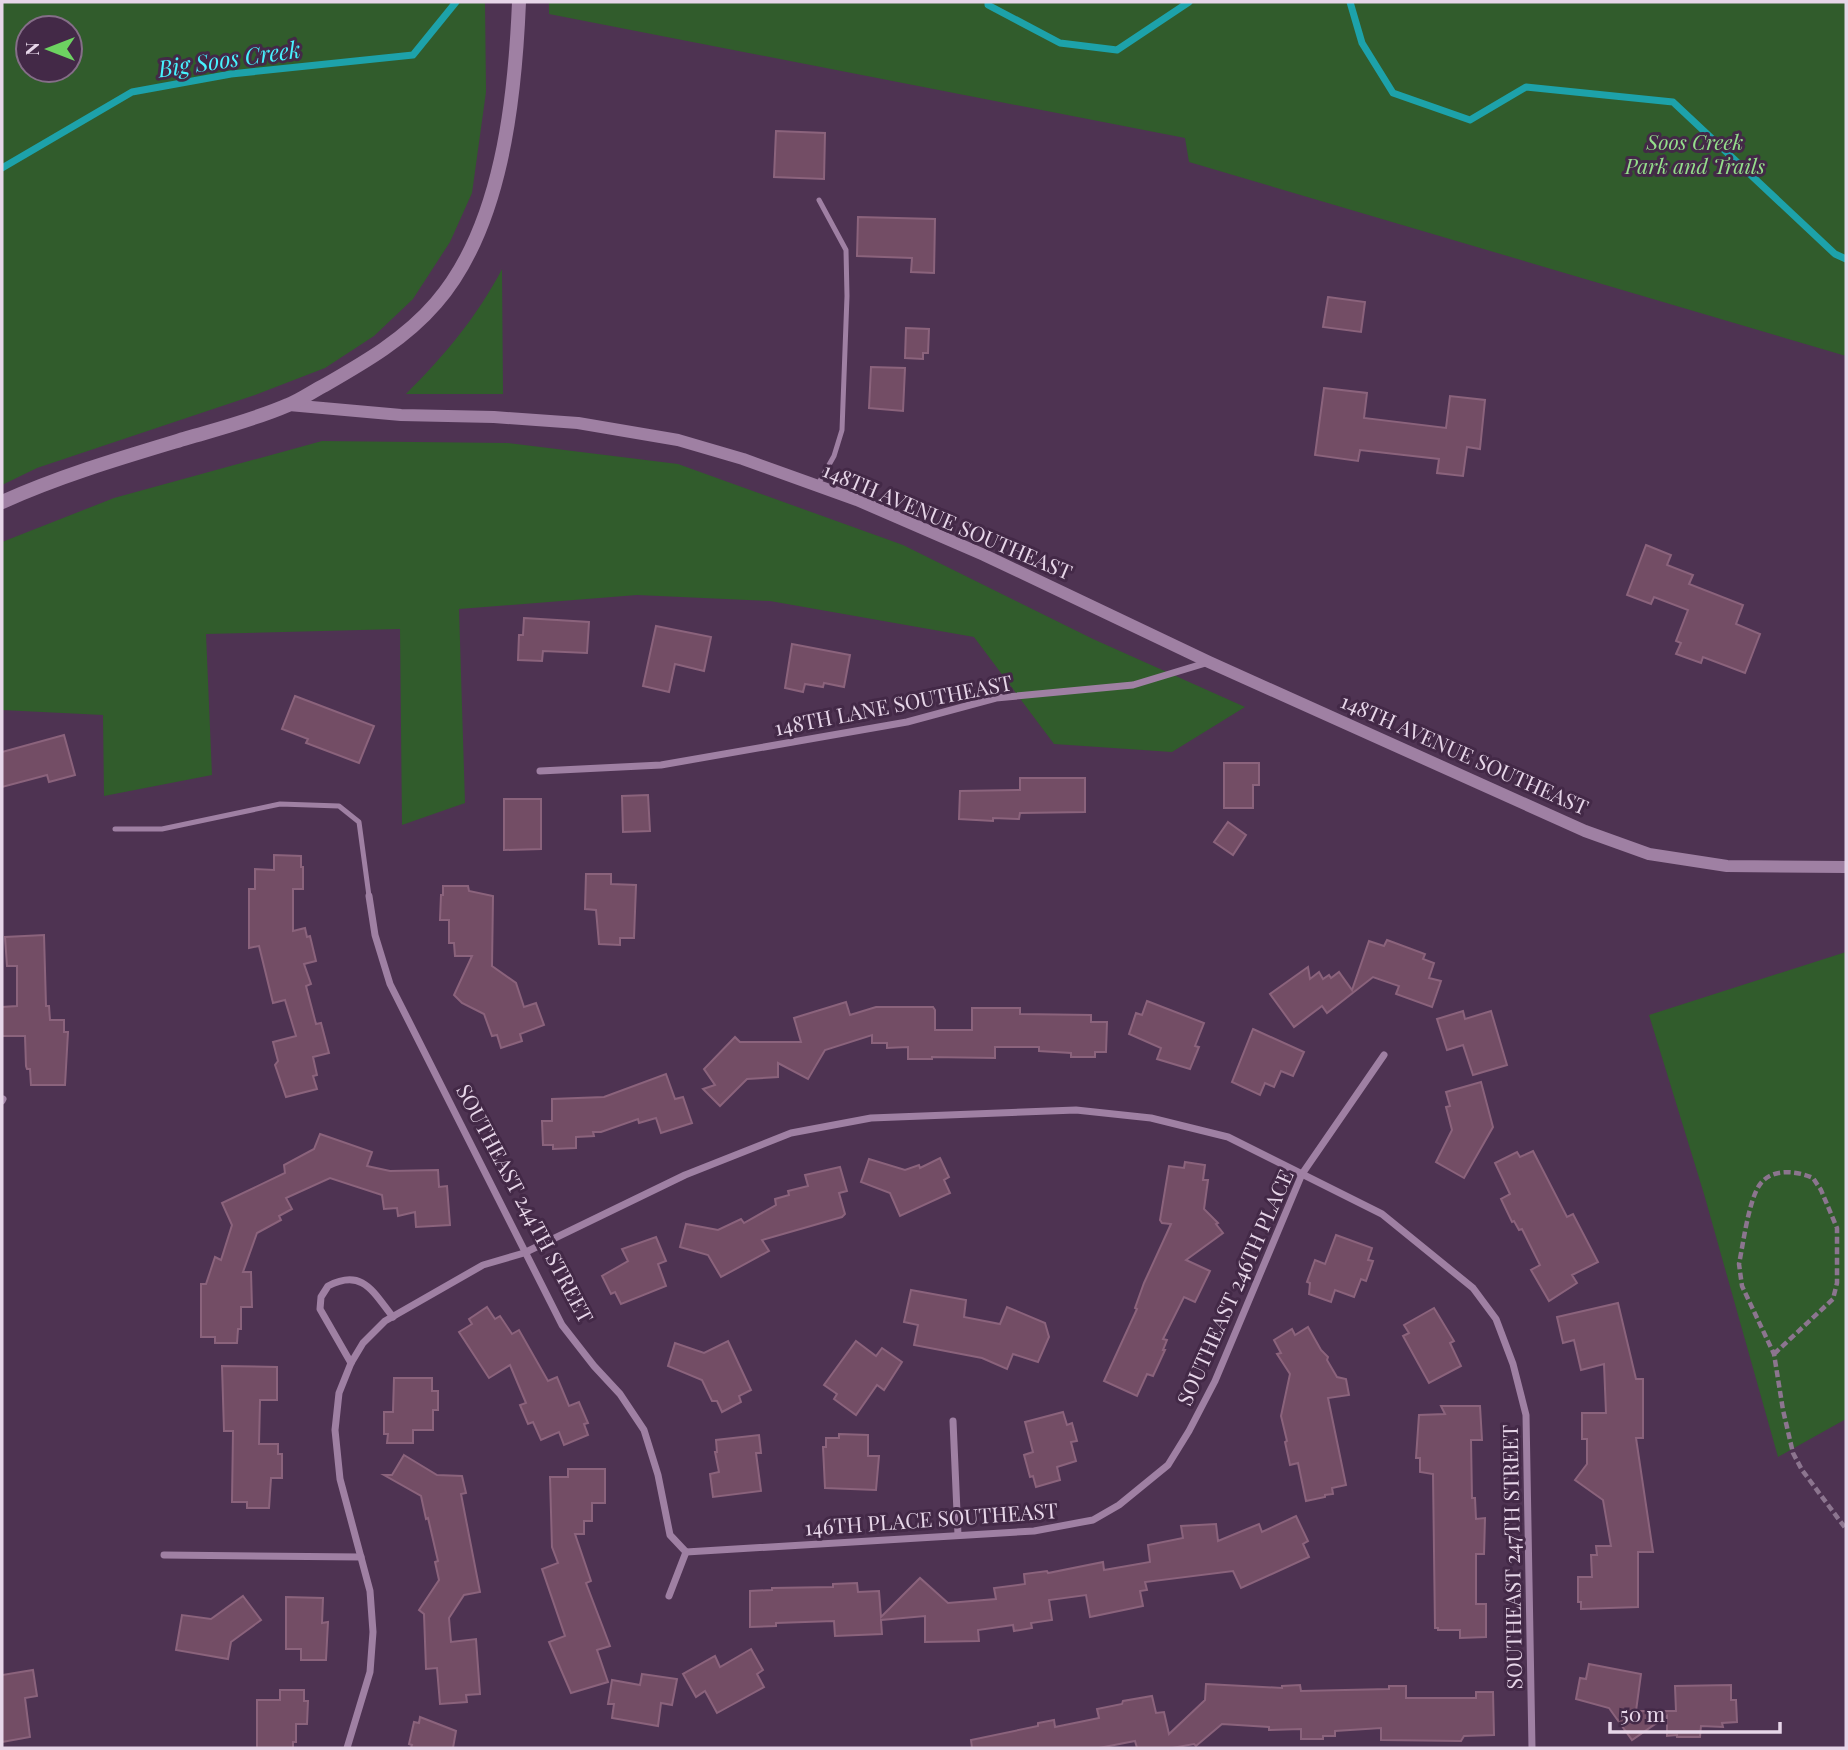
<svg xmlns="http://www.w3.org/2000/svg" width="1848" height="1750" font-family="'Playfair Display',serif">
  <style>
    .green { fill: #315c2c; fill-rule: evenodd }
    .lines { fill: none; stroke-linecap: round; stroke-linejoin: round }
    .stream { stroke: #1da2aa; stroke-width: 7 }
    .building { fill: #734d65; stroke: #8b637c; stroke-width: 2 }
    .path { stroke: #8c758f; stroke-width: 4.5; stroke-dasharray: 7 3.5; stroke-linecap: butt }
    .service { stroke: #9f80a3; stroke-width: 5 }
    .minor { stroke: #9f80a3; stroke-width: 7 }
    .tertiary { stroke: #9f80a3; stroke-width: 12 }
    .secondary { stroke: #9f80a3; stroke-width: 14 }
    .labels { text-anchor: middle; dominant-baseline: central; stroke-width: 6; stroke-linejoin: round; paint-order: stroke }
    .park-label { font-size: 21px; font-style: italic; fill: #94de8b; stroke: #432947 }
    .street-label { font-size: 21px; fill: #e7d6e9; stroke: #432947 }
    .water-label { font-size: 23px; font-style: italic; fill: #47f2fe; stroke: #432947 }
  </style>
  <rect width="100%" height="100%" fill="#4e3352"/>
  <!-- green -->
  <g class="green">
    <path d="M2,2H485L486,92L472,193L450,242L413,299L374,336L325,368L255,395L37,468L2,485ZM70,28V70H28V28Z"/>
    <path d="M549,2H1846V356L1189,162L1185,138L549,14Z"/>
    <path d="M502,269L503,394H406C444,356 477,317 502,269Z"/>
    <path d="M322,441L507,443L678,464L903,545L1093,639L1245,707L1172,752L1054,744L974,637L770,601L637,595L459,609L465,803L402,825L400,629L206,634L212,775L104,796L103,715L2,710V542L114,498Z"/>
    <path d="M1846,952V1419L1778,1457L1704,1194L1649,1015Z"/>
  </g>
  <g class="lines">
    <!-- stream -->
    <g class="stream">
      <path d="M988,2V5L1060,43L1117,50L1189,2"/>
      <path d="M1350,2L1362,43L1393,93L1470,120L1526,87L1673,102L1835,254L1846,259"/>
      <path d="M2,168L132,92L231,74L413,55L456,2"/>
    </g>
  </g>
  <!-- building -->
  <g class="building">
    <path d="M776,131L825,133L824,179L774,177Z"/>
    <path d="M858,217L935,219L934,273L911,272L912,258L857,256Z"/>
    <path d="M1328,297L1365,302L1361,332L1323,327Z"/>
    <path d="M906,328L929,329L928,353H923V359L905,358Z"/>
    <path d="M871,367L905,368L903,411L869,408Z"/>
    <path d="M1324,388L1367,393L1364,418L1446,428L1450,396L1485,400L1480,449L1467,447L1463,476L1437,473L1439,459L1360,450L1358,461L1315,455Z"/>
    <path d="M1646,545L1671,555L1667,565L1693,575L1689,584L1743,605L1736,624L1760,634L1745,673L1703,657L1701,663L1676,654L1681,643L1676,641L1688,610L1654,597L1651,604L1627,595Z"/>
    <path d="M524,618L589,622L587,653L543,651L542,661L518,660L519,635H523Z"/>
    <path d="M656,626L711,637L704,671L675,664L669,692L643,686Z"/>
    <path d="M792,644L850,655L844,687L824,683L823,687L805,684L803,692L785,688Z"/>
    <path d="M295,696L374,726L359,763L306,743L308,739L282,729Z"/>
    <path d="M64,735L75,775L49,782L47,775L2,787V752Z"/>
    <path d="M1224,763H1259V785H1253V808H1224Z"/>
    <path d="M1020,778H1085V812L1020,813L1019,819L993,818V821L959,819L960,791L1020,790Z"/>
    <path d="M648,795L650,831L623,832L622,796Z"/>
    <path d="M504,799H541V849L504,850Z"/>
    <path d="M1228,822L1246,835L1233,855L1214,842Z"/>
    <path d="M274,855L301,856V867H303V889H293V931L305,928L307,937L310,936L316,961L304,964L311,984L306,986L316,1024L321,1023L329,1053L313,1057L317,1075L313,1076L317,1089L286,1097L275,1065L278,1061L273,1042L296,1036L285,1000L273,1003L259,946L249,948V889H255V869L274,870Z"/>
    <path d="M586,874H611V884L636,885L634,938H620V945L599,944L596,910L585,909Z"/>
    <path d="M443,886H468L469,891L493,896L492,966L516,983L524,1007L536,1003L544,1025L520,1034L522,1041L501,1048L497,1035L492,1036L484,1014L462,1003L454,995L472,956H455L454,943H449V920H440L441,895H443Z"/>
    <path d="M44,935L46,1006H49L50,1020H64V1032H68L65,1085H31L30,1069H27L26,1066L25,1036H2V1007L17,1006V966H7L5,937Z"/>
    <path d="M1387,940L1425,954L1423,959L1434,963L1429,978L1441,981L1432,1007L1396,994L1399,986L1373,977L1327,1013L1322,1006L1294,1027L1270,994L1308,967L1310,979L1319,972L1323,979L1329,975L1331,978L1339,972L1352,990L1369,941L1384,946Z"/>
    <path d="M1147,1001L1204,1023L1195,1046L1199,1047L1190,1069L1157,1059L1161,1048L1129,1034L1136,1013L1142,1015Z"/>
    <path d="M846,1002L850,1015L876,1007H933L935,1010V1030H972V1008H1020V1014L1091,1015V1022H1107L1106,1052H1095V1057H1071V1053L1039,1051V1047H995V1058L932,1057V1059H908V1047L887,1048V1043H872V1035L825,1050L808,1079L778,1063V1077L747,1079L720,1106L703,1089L715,1085L704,1069L735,1037L740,1042H801L794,1018Z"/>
    <path d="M1463,1011L1465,1019L1491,1011L1507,1065L1473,1075L1463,1045L1447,1050L1437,1019Z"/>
    <path d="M1253,1029L1304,1052L1293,1076L1281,1071L1274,1087L1265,1083L1260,1095L1232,1082Z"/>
    <path d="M666,1074L675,1099L683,1097L692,1123L661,1133L656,1118L639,1123L638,1119L601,1132H593L594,1136L576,1137V1148L553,1149V1145H543L542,1121H552V1099L604,1097Z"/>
    <path d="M1481,1082L1493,1127L1464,1178L1436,1162L1452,1130L1446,1107L1450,1106L1446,1092Z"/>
    <path d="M320,1134L372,1152L367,1166L390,1171L438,1170L439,1187L447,1186L450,1225L416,1227L415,1212L398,1216L397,1208L384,1209L382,1195L330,1178L286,1198L292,1209L279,1216L281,1220L257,1233L243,1272H251L252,1307H241V1329H238L237,1343H215V1337H201V1284H206L215,1257L221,1260L232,1225L222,1203L285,1173L284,1165L314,1149Z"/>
    <path d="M1533,1151L1567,1217L1573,1214L1598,1262L1572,1275L1577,1283L1549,1301L1531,1270L1540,1265L1522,1229L1519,1230L1514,1221L1512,1222L1501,1199L1510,1194L1495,1163L1517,1152L1520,1157Z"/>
    <path d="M940,1158L949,1177L944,1180L950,1193L900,1216L890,1193L861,1182L869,1159L905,1170L919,1165L920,1168Z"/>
    <path d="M1185,1162L1205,1165L1203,1180H1208L1204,1209L1218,1223L1216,1224L1223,1233L1186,1260L1210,1271L1195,1302L1184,1297L1163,1339L1167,1340L1163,1350H1165L1153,1376L1147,1374L1137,1396L1104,1381L1137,1309L1135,1308L1144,1283L1171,1224L1162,1223L1160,1220L1169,1166L1184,1168Z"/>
    <path d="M840,1167L847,1191L839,1193L845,1214L842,1217L762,1240L769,1251L721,1277L708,1255L680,1247L686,1224L718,1230L741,1219L744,1223L776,1205L775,1199L789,1195L788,1191L808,1186L805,1175Z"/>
    <path d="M1336,1235L1372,1248L1368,1260L1373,1261L1366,1281L1361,1279L1354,1297L1335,1290L1331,1302L1309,1294L1310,1283L1307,1282L1315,1260L1325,1264Z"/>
    <path d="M656,1237L666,1261L658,1264L666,1286L621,1304L615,1292L611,1294L602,1276L628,1261L622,1249Z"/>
    <path d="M911,1290L966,1300L964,1317L1000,1324L1007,1307L1045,1323L1049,1337L1038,1362L1013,1354L1007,1369L982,1358L914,1345L918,1325L904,1322Z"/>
    <path d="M1618,1303L1636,1379H1643V1438H1636L1653,1552H1638V1607L1581,1609V1602H1578V1577H1592L1591,1555H1597L1596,1546H1611L1603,1500L1575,1480L1587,1464V1439H1582V1413H1606L1604,1364L1581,1370L1574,1340L1563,1343L1557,1317Z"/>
    <path d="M487,1307L495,1319L500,1316L512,1334L519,1330L548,1381L557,1377L569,1406L579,1402L588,1423L584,1424L588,1435L564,1445L559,1432L541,1440L533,1422L528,1424L520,1405L526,1403L510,1365L489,1378L459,1332L472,1324L469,1319Z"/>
    <path d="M1434,1308L1454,1341L1450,1343L1461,1366L1429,1383L1403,1336L1409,1333L1404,1325Z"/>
    <path d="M1308,1327L1321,1350L1328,1357L1327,1360L1337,1377L1346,1379L1349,1395L1328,1398L1346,1485L1332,1488L1333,1494L1325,1495V1497L1306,1501L1298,1463L1290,1465L1285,1442L1287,1441L1281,1416L1290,1374L1277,1354L1281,1353L1274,1340L1292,1329L1295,1335Z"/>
    <path d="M728,1341L751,1390L739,1396L741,1402L722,1412L717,1401H712L702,1380L668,1366L675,1343L704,1353Z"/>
    <path d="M856,1341L876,1356L882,1348L902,1362L884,1390L877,1385L856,1415L834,1399L837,1394L824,1385Z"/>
    <path d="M222,1366L277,1367V1400H260L259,1444H278V1454H282V1478H271L269,1508H247V1502H232L233,1431H224Z"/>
    <path d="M394,1378H432V1391H438V1410H433V1430H413V1443H387L388,1434H384V1412H393Z"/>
    <path d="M1441,1406H1480L1482,1440H1471L1472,1498H1475L1476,1519L1485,1518L1484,1554H1476V1604H1486V1637L1460,1638V1630H1438V1628H1435L1433,1474L1420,1472V1458H1416L1419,1415L1445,1414Z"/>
    <path d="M1063,1412L1067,1425L1072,1423L1077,1441L1071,1442L1076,1461L1057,1467L1060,1480L1036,1487L1033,1476L1030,1477L1024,1455L1033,1452L1025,1422Z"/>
    <path d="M839,1434L868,1435V1456H879L876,1490L825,1488L823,1447H826V1438H839Z"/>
    <path d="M759,1435L761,1453H756L761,1491L713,1497L710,1474L719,1472L715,1452H717L716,1440Z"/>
    <path d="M404,1455L437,1475L462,1476L466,1493L461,1494L480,1592L464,1595L449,1618L451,1642L476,1639L480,1694L466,1695L467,1702L440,1704L437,1668L426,1669L424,1614L419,1610L439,1580L435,1562L438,1561L428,1518L426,1519L421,1496L384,1475H392Z"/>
    <path d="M568,1469H605V1503H592V1521H584V1534H575L591,1581L586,1583L610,1646L597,1650L608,1682L571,1693L549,1642L565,1636L542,1569L558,1563L552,1547L550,1477H568Z"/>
    <path d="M1296,1516L1308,1541L1303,1544L1309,1557L1241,1588L1233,1571L1145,1582L1147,1590L1140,1591L1143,1606L1090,1617L1086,1595L1049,1600L1052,1620L1031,1623L1032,1628L1014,1631L1013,1625L978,1630L979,1641L925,1642V1616L881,1620L882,1634L835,1636L834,1621L776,1623V1626L750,1627V1591L772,1590V1588L833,1587V1584L857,1583L858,1592L879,1591L881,1617L920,1578L948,1603L996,1599L994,1588L1025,1584L1024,1574L1047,1571L1048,1573L1103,1562L1104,1570L1150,1562L1148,1545L1183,1538L1181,1526L1216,1524L1218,1541L1259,1524L1262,1532Z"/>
    <path d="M243,1596L261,1620L231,1642L228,1659L176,1650L182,1615L211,1619Z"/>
    <path d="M286,1597L323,1598L322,1623L328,1622L326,1660H301V1649H286Z"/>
    <path d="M751,1649L763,1670L757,1674L764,1687L717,1713L705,1691L696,1697L683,1674L715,1656L720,1667Z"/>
    <path d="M1589,1664L1641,1674L1636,1711H1676L1675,1686L1731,1685V1700H1736L1737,1722L1722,1723L1723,1727L1701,1726L1700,1737H1677V1735L1667,1736V1716L1632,1740L1609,1708L1576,1699L1580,1678L1586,1679Z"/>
    <path d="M33,1670L37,1696L25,1698L30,1737L2,1742V1675Z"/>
    <path d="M642,1674L677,1679L672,1705L661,1703L658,1726L612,1718L614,1704H608L612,1680L640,1685Z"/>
    <path d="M1206,1684L1282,1688V1686L1300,1685L1301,1691L1389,1689V1686H1406V1698H1476V1692H1493L1494,1735L1464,1736L1461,1741L1381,1740V1728L1335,1731V1736H1323V1739H1301V1729L1269,1730V1727L1222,1724L1196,1746L1194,1744L1172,1748H1137L1135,1741L1099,1748H972L971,1740L1038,1726V1723L1054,1720L1055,1727L1099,1718L1097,1709L1122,1704L1123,1701L1152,1696L1156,1713L1164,1712L1169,1734L1205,1700Z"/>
    <path d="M280,1690H304V1701H308L307,1724H296V1742H293V1748H257V1700H280Z"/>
    <path d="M420,1717L456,1731L453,1748H411L412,1745L409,1744L414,1722L419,1723Z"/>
  </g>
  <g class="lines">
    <!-- path -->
    <path class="path" d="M1774,1354L1833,1299L1837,1283V1228L1821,1190L1813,1178C1798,1171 1773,1168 1761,1183C1749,1197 1743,1245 1739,1264L1742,1286L1774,1354L1783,1410L1793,1453L1802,1470L1846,1529"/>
    <!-- service -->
    <g class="service">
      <path d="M817,486L834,456L842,430L847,296L846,250L819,200"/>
      <path d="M115,829H162L280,804L339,806L359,822L369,896"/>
    </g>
    <!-- minor -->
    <g class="minor">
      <path d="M540,771L661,765L907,722L996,698L1133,685L1209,662"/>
      <path d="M369,896L375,935L390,984L562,1325L594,1366L620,1394L644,1430L658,1475L670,1535L686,1552"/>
      <path d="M2,1101L3,1099"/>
      <path d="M351,1363L320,1309L321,1297L328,1286C363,1268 373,1292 393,1317"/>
      <path d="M953,1421L958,1535"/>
      <path d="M686,1552L1034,1531L1093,1520L1119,1505L1168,1465L1189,1431L1215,1381L1302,1174L1384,1055"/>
      <path d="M164,1555L361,1557"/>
      <path d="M669,1596L686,1552"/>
      <path d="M347,1748L370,1672L373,1632L370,1591L340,1479L335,1430L339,1393L351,1363L363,1343L385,1321L483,1265L524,1253L685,1175L791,1133L871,1118L1076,1110L1151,1118L1228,1137L1382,1214L1473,1288L1496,1319L1513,1364L1526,1415L1532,1748"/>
    </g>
    <!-- tertiary -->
    <path class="tertiary" d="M289,405L401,415L494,417L578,423L678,440L743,459L857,500L984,555L1209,662L1585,831L1649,854L1727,866L1846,867"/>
    <!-- secondary -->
    <path class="secondary" d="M2,502C62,475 124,457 187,438C221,428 256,419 288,405C301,400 313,391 325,385C365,362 405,339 436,303C502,227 515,99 519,2"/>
  </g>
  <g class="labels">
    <!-- park labels -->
    <g class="park-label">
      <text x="1695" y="141">Soos Creek<tspan x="1695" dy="24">Park and Trails</tspan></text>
    </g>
    <!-- street labels -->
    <g class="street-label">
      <text transform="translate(948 520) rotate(23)">148TH AVENUE SOUTHEAST</text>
      <text transform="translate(893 704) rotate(-11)">148TH LANE SOUTHEAST</text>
      <text transform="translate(1465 753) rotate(24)">148TH AVENUE SOUTHEAST</text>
      <text transform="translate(526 1203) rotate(62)">SOUTHEAST 244TH STREET</text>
      <text transform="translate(1234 1287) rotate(-66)">SOUTHEAST 246TH PLACE</text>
      <text transform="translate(931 1518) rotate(-4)">146TH PLACE SOUTHEAST</text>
      <text transform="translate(1511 1557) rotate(-91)">SOUTHEAST 247TH STREET</text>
    </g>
    <!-- water labels -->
    <g class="water-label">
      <text transform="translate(229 58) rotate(-8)">Big Soos Creek</text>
    </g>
  </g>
  <!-- border -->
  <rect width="1848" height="1750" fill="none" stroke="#e7d6e9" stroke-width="7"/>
  <!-- north arrow -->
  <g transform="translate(49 49) rotate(270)"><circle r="33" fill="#432947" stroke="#856e88" stroke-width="2"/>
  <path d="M0-5L12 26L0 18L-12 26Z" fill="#6dd361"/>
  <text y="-10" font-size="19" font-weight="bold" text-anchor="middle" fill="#e7d6e9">N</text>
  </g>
  <!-- scale -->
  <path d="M1610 1722v10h170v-10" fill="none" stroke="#e7d6e9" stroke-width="3.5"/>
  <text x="1620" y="1722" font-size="21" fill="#e7d6e9" stroke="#432947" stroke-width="5" paint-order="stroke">50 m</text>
</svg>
